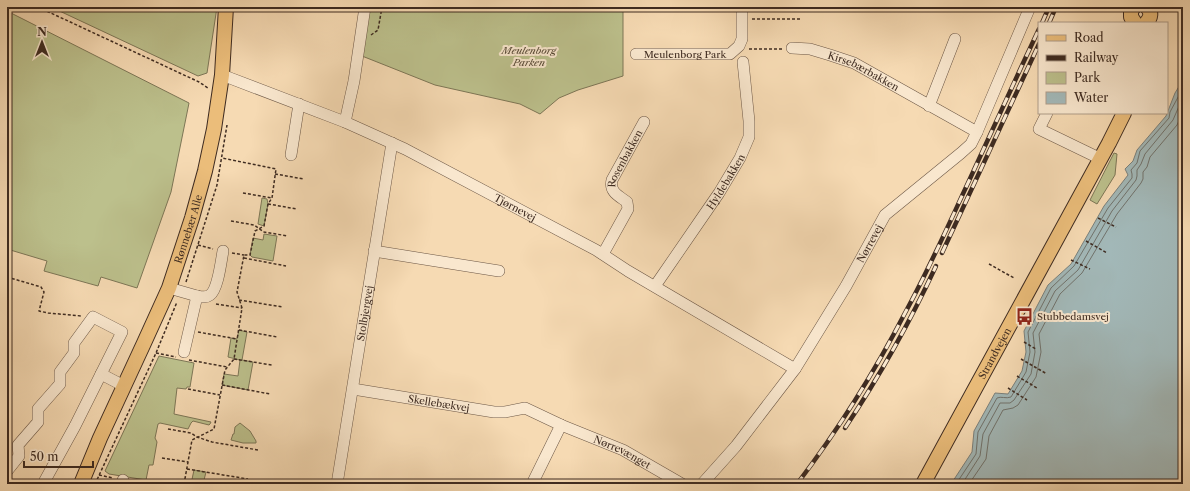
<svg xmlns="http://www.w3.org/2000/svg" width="1190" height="491" font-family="'Libre Caslon Text',serif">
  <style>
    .green { fill: #bcc08c; stroke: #7d7656 }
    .water { fill: #a2b8b8; stroke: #7a807c }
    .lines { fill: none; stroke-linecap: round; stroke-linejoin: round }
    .shore { stroke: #70726c; stroke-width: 1 }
    .minor-casing { stroke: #6c5746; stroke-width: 12 }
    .major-casing { stroke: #3e2b21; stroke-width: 16 }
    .path { stroke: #3e2b21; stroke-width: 1.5; stroke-dasharray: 3 2; stroke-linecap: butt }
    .minor { stroke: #f9e7ce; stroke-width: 11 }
    .major { stroke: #ebbd7a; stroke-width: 14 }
    .rail-casing { stroke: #3e2b21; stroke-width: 4.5 }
    .rail { stroke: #f9e7ce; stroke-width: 3; stroke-dasharray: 9; stroke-linecap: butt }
    .labels { text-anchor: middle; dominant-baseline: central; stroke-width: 4; stroke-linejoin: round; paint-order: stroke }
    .park-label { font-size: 10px; font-style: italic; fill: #574936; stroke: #f9e7ce }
    .street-label { font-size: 10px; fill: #3e2b21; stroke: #f9e7ce }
    .poi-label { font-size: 10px; fill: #3e2b21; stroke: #f9e7ce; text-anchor: start }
  </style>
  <rect width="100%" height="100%" fill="#f6dab3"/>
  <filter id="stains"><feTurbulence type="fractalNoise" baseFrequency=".005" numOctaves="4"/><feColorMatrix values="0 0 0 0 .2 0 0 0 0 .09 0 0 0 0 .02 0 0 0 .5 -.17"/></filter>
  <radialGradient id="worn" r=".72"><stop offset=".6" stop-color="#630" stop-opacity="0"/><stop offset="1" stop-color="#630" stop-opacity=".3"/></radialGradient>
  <!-- green -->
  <g class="green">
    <path d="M51,7H217L207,73L198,76Z"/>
    <path d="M370,7H623V76L578,90L559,98L540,114L520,104L435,85L362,56Z"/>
    <path d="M7,11L189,103L171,192L137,288L101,277L98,286L44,271L47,261L7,249Z"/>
    <path d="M1114,153L1117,154L1115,175L1097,204L1090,200Z"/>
    <path d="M262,198L267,199L268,204L264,226L258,224Z"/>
    <path d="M264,234L277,236L273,261L252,257L250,255L253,238L263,240Z"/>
    <path d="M239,330L247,332L242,360L253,362L248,390L222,385L224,374L238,376L240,360L228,357L231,338L237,339Z"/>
    <path d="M159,356L194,363L190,387H187L186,389L177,388L174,414L211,422L210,424L209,425L193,421L191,423L188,429L160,423L158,424L155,438L157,442L153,465H149L146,480L109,474L105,471Z"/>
    <path d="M240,423L250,431L256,441V443H243L231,440L233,434H234L235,427Z"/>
    <path d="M194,470L206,472L203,484H191Z"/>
  </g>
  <!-- water -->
  <path class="water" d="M1183,80V484H951L972,452L974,431L995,393L1008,394L1022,371L1026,352L1024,331L1048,285L1071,264L1104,206L1128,175L1125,169L1133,161L1137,150L1166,116L1175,93Z"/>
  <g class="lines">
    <!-- shore -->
    <g class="shore">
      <path d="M956,484L976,454L978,432L997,398C1001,396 1006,399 1011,397L1026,372L1030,352L1028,332L1051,288L1074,266L1108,208L1132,178V174L1131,170L1137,163L1140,151L1169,118L1170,112L1183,88"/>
      <path d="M962,484L980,456L983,434L1000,403H1010L1014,400L1031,374L1035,352L1033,333L1055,291L1078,270L1112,211L1136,180L1137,176V170L1141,164L1145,154L1173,120L1183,97"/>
      <path d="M969,484L986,459L989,436L1003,410L1013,408L1018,405L1036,377L1041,352L1039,334L1060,294L1082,273L1117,214L1141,183L1143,179V172L1147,167L1150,157L1177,125L1183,112"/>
    </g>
    <defs>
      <g id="minor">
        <path id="s1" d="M792,48L810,49L830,55L854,63L977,132"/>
        <path id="s2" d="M636,54H730L739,46L742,39V7"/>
        <path id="s3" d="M222,75L345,122L405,149L596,250L628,271L795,369"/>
        <path d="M929,106L955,39"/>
        <path d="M1047,113L1039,129L1101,159"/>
        <path d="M345,122L354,81L365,7"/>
        <path d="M291,155L299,104"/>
        <path d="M374,251L499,271"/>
        <path id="s4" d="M603,254L628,209L627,202C619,196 609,192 612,180L644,122"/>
        <path id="s5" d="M655,286L719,193L740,158L749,137V121L743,62"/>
        <path d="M169,288L197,296"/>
        <path d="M184,352L197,296C202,297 206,298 210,295C218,289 221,262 223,251"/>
        <path d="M101,374L124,386"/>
        <path id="s6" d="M353,389L494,412H505L525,408L561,425L623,450L682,484"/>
        <path d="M7,471L19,456L18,445L38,422V409L60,384V372L74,353V343L93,317L122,332L75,426L43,484"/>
        <path d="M122,484L123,480"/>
        <path id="s7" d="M337,484L392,143"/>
        <path d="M532,484L561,425"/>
        <path id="s8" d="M702,484L736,446L795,369L846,286L885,215L961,153L971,144L977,132L1030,7"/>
      </g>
      <g id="major">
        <path d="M1134,7L1131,10V17L1135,23"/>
        <path d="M1146,23C1151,18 1152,12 1147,7"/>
        <path id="s9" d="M81,484L100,438L144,343L169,288L192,218L205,171L214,129L222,75L226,7"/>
        <path id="s10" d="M923,484L1109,143L1124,113"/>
      </g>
    </defs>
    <!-- minor casing -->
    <use href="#minor" class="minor-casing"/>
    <!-- major casing -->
    <use href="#major" class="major-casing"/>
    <!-- path -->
    <g class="path">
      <path d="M38,7L199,82L208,88"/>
      <path d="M752,19H800"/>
      <path d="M371,35L378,30L382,7"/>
      <path d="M749,49H783"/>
      <path d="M275,174L304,179"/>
      <path d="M243,193L272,198"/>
      <path d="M268,204L297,209"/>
      <path d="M1098,218L1116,227"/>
      <path d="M231,221L254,225L264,232L288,236"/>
      <path d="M1086,241L1107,253"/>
      <path d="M198,245L213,249"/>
      <path d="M232,253L244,255"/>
      <path d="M244,258L286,266"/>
      <path d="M1071,260L1090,269"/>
      <path d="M989,264L1014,278"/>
      <path d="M7,277L41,287L44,292L39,311L48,313L82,316"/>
      <path d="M186,282L217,185L227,125"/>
      <path d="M239,300L283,307"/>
      <path d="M216,304L242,308"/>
      <path d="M239,330L277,337"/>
      <path d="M198,332L237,339"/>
      <path d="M1024,342L1036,349"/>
      <path d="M156,353L176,357"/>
      <path d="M234,359L272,365"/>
      <path d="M1021,359L1047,374"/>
      <path d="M189,360L227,367"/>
      <path d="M1017,376L1037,388"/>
      <path d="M222,385L270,394"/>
      <path d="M1008,388L1027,400"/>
      <path d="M188,389L220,395"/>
      <path d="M168,429L191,433L197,437L212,442L258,450"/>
      <path d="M162,458L188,462"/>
      <path d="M187,469L248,479"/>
      <path d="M99,475L113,478"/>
      <path d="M132,482L147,484"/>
      <path d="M95,484L156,353L177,302"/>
      <path d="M184,484L192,440L214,429L225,370L234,359L242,308L237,292L244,255H250L255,231L264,226L268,204L272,198L276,169L222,158"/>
    </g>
    <!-- minor -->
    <use href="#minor" class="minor"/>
    <!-- major -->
    <use href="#major" class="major"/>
    <defs>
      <g id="rail">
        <path d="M1042,23L1049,7"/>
        <path d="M1049,23L1056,7"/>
        <path d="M942,253L1039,44"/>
        <path d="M845,428C879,377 910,322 936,266"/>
        <path d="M797,484C838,430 874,373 905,313C928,271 948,226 968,183C992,131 1015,80 1039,29"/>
      </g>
    </defs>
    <!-- rail casing -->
    <use href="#rail" class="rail-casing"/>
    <!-- rail -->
    <use href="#rail" class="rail"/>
  </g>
  <!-- icons -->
  <defs>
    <symbol id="bus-bare" viewBox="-9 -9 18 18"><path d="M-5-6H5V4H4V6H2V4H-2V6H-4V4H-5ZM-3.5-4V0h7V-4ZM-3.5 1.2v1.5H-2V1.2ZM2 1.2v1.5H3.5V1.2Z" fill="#8f2418" stroke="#f9e7ce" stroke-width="2.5" paint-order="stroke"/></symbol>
  </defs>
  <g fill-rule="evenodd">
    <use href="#bus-bare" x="1012" y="304" width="25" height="25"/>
  </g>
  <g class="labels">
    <!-- park labels -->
    <g class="park-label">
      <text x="529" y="50">Meulenborg<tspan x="529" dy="12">Parken</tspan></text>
    </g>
    <!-- street labels -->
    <g class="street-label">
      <text stroke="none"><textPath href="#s2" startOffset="49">Meulenborg Park</textPath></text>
      <text stroke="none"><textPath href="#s1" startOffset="76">Kirsebærbakken</textPath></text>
      <text stroke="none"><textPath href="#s4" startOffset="112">Rosenbakken</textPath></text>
      <text stroke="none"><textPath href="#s5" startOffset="126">Hyldebakken</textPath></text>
      <text stroke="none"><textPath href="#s3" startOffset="322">Tjørnevej</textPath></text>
      <text stroke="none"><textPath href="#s9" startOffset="277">Rønnebær Alle</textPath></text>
      <text stroke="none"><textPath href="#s8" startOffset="294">Nørrevej</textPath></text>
      <text stroke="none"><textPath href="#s7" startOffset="173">Stolbjergvej</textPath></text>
      <text stroke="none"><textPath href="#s10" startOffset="149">Strandvejen</textPath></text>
      <text stroke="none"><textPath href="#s6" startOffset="87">Skellebækvej</textPath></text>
      <text stroke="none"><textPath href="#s6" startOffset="281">Nørrevænget</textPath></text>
    </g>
    <!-- poi labels -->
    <g class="poi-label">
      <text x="1037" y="316">Stubbedamsvej</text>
    </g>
  </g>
  <!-- margin -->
  <rect width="1190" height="491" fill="none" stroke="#f6dab3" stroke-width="24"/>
  <rect x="8" y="8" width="1174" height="475" fill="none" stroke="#3e2b21" stroke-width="2"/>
  <rect x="12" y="12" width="1166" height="467" fill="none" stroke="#3e2b21"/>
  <!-- legend -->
  <rect x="1038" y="22" width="130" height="92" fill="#f9e7ce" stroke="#ae9c89"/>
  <rect x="1046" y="35" width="20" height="6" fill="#ebbd7a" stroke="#ae9c89"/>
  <text x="1074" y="42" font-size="12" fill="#3e2b21">Road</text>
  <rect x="1046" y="55" width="20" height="6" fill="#3e2b21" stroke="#ae9c89"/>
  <text x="1074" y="62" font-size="12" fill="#3e2b21">Railway</text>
  <rect x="1046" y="72" width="20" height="12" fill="#bcc08c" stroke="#ae9c89"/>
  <text x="1074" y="82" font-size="12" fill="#3e2b21">Park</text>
  <rect x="1046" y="92" width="20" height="12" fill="#a2b8b8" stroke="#ae9c89"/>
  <text x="1074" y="102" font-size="12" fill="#3e2b21">Water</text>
  <!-- north arrow -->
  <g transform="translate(42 42)" stroke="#f9e7ce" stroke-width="3" paint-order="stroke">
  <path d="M0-3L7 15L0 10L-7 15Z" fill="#3e2b21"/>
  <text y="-6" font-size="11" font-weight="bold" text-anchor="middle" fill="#3e2b21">N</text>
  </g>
  <!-- scale -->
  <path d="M24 461v6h69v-6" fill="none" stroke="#3e2b21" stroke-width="2"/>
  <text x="30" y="461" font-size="12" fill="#3e2b21" stroke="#f9e7ce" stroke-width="3" paint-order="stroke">50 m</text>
  <rect width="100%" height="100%" filter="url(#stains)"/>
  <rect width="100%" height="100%" fill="url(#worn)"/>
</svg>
